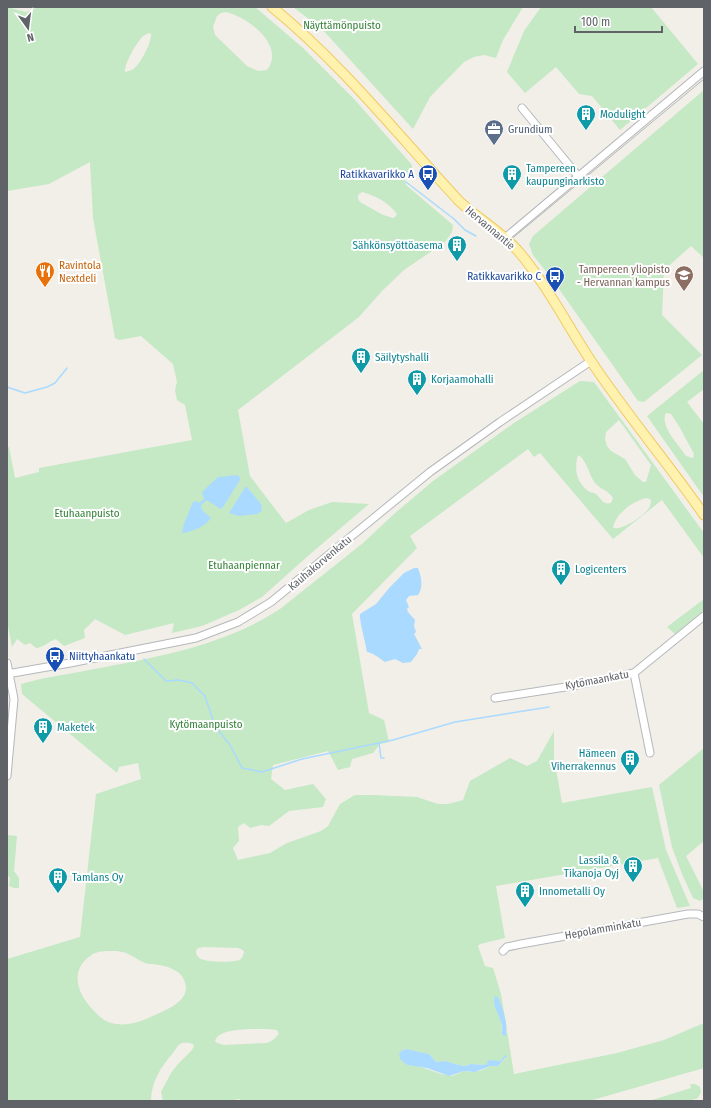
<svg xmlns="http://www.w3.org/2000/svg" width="711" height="1108" font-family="'Fira Sans Condensed',sans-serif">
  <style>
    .green { fill: #c5e8c5; fill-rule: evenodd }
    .water { fill: #aadaff }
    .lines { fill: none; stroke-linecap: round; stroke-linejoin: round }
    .stream { stroke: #aadaff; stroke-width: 1.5 }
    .minor-casing { stroke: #b5b8bc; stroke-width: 9 }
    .major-casing { stroke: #f2c960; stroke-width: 11 }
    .minor { stroke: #fff; stroke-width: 7 }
    .major { stroke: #fff2af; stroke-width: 9 }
    .tram { stroke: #b6b7b8; stroke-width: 1 }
    .labels { text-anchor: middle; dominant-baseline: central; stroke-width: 4; stroke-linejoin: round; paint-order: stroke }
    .park-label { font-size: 11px; fill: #348238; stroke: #fff }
    .culture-label { font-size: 11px; fill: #0d838f; stroke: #fff; text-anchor: start }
    .service-label { font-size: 11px; fill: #4e5e75; stroke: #fff; text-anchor: start }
    .transit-label { font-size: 11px; fill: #164399; stroke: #fff; text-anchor: end }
    .street-label { font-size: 11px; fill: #5f6368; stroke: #fff }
    .food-label { font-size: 11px; fill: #c56008; stroke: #fff; text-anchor: start }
    .education-label { font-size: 11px; fill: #785e54; stroke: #fff; text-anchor: end }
  </style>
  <rect width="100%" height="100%" fill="#f1efe8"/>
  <!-- green -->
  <g class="green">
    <path d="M7,7L26,12L39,7H255L303,48L355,100L412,165V170L405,179L406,185L453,225L452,232L445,242L404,270L382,291L359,317L238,410L250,476L286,523L309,510L332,502L369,504L309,555L262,597L239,610L202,626L172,633L174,623L125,635L95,619L84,630L85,638L64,646L56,639C47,642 45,647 36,648L30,643L25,645L17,639L12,647L7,621V448L9,447L15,478L39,472V468L192,440L185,405L177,400L175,390L177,382L173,364L141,336L119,340L115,338L93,218L90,162L49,184L7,191ZM226,12C248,17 286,46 267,70L258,71L247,66L215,35L213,27L217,16L221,13ZM149,33L151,34C152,42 139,67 132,70C130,71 128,71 125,72C124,64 137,42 143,36C145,35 147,34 149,33ZM362,192C376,196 388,202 397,214L395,217L393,218L383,215L360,202L358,199V195Z"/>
    <path d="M293,7H523L503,40L496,58L484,55L474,57L464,62L430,97L413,129L322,29Z"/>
    <path d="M541,7H651L698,64L620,130L592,96L579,94L556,67L525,93L507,72L524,31Z"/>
    <path d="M704,90V258L691,246L664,270L662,315L702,355L644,402L638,401L552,279L533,255L529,244L533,236Z"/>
    <path d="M704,370V389L687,402L704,424V497L647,416ZM666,413L671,414L679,426L694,454L693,458L686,456C680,446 659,426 666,413Z"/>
    <path d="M580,381L594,382L704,533V558L662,500L613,539L540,453L534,457L528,449L410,536L417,548L352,614L369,713L384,720L389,742L380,744L373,753L352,759L350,767L338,770L328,751L273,765L271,779L285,790L313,784L326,799L323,807L289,811L269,826L261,825L250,828L244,823L238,827L239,841L233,848L238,860L270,853L287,843L321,831L328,826L340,804L355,795H371L417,797L438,804H448L463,800L470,781L510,758L527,766L537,761L554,731V758L562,803L652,787L666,850L690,906L677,908L658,858L496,886L505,938L480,944L478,946L485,966L493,968L501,994L514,1074L617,1053L664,1040L704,1023V1068L589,1101H245L238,1099L229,1101H163L161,1092L171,1073L178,1064L192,1050L194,1046L193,1044C189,1043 184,1042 180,1044C177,1046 175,1051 172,1054C161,1067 151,1082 151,1101H7V959L80,937L96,794L141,779L138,763L119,767L117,773L22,694L21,684C41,678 63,675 84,671C151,658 222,647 280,609L363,543L394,514L433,481L514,423ZM619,420L651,465L646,482H643L635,475L625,459L611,451L607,446L605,439L606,432ZM578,455C587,460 589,475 595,483C600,489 608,490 613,498L611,503C602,505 602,499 596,494C593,492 590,493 587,490C576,481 574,468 578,455ZM646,498L650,499L651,501C651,503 650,506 649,508C645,515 622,531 613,528C615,514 633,501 646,498ZM204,947L238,948L243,950L244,952C243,956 242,959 239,960C233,963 207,962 201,959C197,957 196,954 196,951L198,948ZM117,951C121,952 125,952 128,954C134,956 139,961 145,963C154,965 165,964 174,970C179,972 182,975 184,980C193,999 169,1009 155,1015C141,1022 126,1027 111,1023C104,1021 99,1016 94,1011C79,996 68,972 90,956C97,950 108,951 117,951ZM494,998L502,1008L507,1032L504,1036L501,1034C505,1027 495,1007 494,998ZM268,1029L277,1030L279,1034L273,1040L267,1043L224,1045L217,1043L215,1041C218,1027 256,1029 268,1029ZM404,1049L429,1054L436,1062L446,1061L455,1064L465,1066L471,1064L486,1065L490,1060L499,1062L507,1057L498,1066H490L480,1071L470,1072L464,1071L452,1076L441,1074L418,1066L407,1065L401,1060Z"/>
    <path d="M704,599V610L675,634L667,627Z"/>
    <path d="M704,748V841L686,856L704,892V898L700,901L693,898L682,874L672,847L659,785Z"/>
    <path d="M7,835L17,836L14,871L19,878V888H14L9,886L10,878L7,874Z"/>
    <path d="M690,1084H695L700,1087L701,1092L698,1098L689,1101H649L691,1088Z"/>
  </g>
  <!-- water -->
  <g class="water">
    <path d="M238,475L240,478V480L223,507L221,509L219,508L207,500L201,505L202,510L211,518C204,527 194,531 183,533L182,532L184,524L193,502L196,501L199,503L204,499L202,492L218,477Z"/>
    <path d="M246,486L261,504L262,511L257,514L239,516L229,513Z"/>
    <path d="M414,568H418C421,576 424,587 418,595L409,596L406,600L409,607L407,609L408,612L415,620L414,626L416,632L414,634L422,649H419L417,654L411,662L403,663L395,659L385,662C379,658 375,654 367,652C366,644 359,620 360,614L376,604L390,587L404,573Z"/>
    <path d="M495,996L498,997C503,1009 508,1023 506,1035L504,1036L501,1034C507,1023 490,1008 495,996Z"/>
    <path d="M406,1049L429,1054L436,1062L446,1061L455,1064L465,1066L471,1064L486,1065L489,1060L501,1061L505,1055L507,1056L498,1066H490L475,1072L464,1071L449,1076L427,1068L407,1065L401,1060L399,1055L401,1051Z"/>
  </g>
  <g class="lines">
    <!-- stream -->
    <g class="stream">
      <path d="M406,182L454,219L465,230L476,236"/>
      <path d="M7,387L25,393L47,387L55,383L67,368"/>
      <path d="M144,659L166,681L179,680L192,683L205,696L215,726L230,745L242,768L262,772L302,759L393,740L455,722L549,707"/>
      <path d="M379,743L381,758H384"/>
    </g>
    <defs>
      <g id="minor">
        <path d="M522,108L578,176"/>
        <path d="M505,238L704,71"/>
        <path d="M7,663L14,699L7,776"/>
        <path d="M634,673L650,753"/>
        <path d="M7,674L70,663L196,638L238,622L271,602L430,472L500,422L591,361"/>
        <path d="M495,698L572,686L634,673L704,616"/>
        <path d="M503,951L507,947L521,944L688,914H698L704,917"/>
      </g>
      <path id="major" d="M272,7C342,64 398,135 459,201C478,219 502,232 519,252C547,285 567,325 591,361C626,414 668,463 704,515"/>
    </defs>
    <!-- minor casing -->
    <use href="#minor" class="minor-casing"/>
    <!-- major casing -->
    <use href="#major" class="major-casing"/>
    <!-- minor -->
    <use href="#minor" class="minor"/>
    <!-- major -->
    <use href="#major" class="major"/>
    <!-- tram -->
    <path class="tram" d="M503,246L704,79"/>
  </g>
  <!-- icons -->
  <defs>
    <symbol id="building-pin" viewBox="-11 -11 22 30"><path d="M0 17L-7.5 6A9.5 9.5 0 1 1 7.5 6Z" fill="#0f9aa8" stroke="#fff"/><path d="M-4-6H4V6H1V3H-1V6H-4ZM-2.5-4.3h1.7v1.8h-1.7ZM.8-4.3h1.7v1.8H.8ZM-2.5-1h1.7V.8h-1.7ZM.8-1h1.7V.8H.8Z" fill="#fff"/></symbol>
    <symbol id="office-pin" viewBox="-11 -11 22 30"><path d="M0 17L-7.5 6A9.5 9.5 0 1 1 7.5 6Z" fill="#5c6f8a" stroke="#fff"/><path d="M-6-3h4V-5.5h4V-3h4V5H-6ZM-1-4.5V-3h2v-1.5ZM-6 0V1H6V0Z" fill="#fff"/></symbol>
    <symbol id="bus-pin" viewBox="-11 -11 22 30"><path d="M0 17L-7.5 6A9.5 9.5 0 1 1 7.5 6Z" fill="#1a4fb4" stroke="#fff"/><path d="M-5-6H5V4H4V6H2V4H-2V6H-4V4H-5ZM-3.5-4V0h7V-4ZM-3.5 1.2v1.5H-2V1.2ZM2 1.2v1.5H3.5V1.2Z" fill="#fff"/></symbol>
    <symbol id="restaurant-pin" viewBox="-11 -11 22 30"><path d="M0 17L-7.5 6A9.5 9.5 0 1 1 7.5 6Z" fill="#e8710a" stroke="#fff"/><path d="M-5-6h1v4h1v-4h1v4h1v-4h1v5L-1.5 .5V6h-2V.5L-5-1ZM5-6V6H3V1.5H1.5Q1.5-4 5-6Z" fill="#fff"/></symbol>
    <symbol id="university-pin" viewBox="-11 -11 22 30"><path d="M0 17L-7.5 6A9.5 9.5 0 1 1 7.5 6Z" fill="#8d6e63" stroke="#fff"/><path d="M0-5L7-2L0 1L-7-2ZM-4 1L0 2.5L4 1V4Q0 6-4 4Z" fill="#fff"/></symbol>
  </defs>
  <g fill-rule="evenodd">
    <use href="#building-pin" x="575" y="103" width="22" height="30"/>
    <use href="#office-pin" x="483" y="118" width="22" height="30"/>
    <use href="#bus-pin" x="417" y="163" width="22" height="30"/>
    <use href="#building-pin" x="501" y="163" width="22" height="30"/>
    <use href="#building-pin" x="446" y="234" width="22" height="30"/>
    <use href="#restaurant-pin" x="34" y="260" width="22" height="30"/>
    <use href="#university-pin" x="673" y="264" width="22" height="30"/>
    <use href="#bus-pin" x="544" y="265" width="22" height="30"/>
    <use href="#building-pin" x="350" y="346" width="22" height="30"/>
    <use href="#building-pin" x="406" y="368" width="22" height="30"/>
    <use href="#building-pin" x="550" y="558" width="22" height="30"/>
    <use href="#bus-pin" x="44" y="645" width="22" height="30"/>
    <use href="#building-pin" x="32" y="716" width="22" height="30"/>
    <use href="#building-pin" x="619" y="748" width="22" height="30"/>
    <use href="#building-pin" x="622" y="855" width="22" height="30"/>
    <use href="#building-pin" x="47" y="866" width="22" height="30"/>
    <use href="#building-pin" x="514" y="880" width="22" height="30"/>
  </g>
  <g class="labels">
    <!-- park labels -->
    <g class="park-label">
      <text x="342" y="25">Näyttämönpuisto</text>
      <text x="87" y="513">Etuhaanpuisto</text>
      <text x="244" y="565">Etuhaanpiennar</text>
      <text x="206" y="724">Kytömaanpuisto</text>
    </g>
    <!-- culture labels -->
    <g class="culture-label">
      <text x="600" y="114">Modulight</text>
      <text x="526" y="168">Tampereen<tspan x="526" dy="13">kaupunginarkisto</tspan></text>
      <text x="443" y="245" text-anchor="end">Sähkönsyöttöasema</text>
      <text x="375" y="357">Säilytyshalli</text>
      <text x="431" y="379">Korjaamohalli</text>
      <text x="575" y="569">Logicenters</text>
      <text x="57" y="727">Maketek</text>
      <text x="616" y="753" text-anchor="end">Hämeen<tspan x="616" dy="13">Viherrakennus</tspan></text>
      <text x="619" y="860" text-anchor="end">Lassila &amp;<tspan x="619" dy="13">Tikanoja Oyj</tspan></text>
      <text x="72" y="877">Tamlans Oy</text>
      <text x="539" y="891">Innometalli Oy</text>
    </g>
    <!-- service labels -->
    <g class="service-label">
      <text x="508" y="129">Grundium</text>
    </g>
    <!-- transit labels -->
    <g class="transit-label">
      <text x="414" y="174">Ratikkavarikko A</text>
      <text x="541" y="276">Ratikkavarikko C</text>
      <text x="69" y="656" text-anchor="start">Niittyhaankatu</text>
    </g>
    <!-- street labels -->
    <g class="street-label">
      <text transform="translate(490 228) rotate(40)">Hervannantie</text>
      <text transform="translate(320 563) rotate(-40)">Kauhakorvenkatu</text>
      <text transform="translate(597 680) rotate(-11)">Kytömaankatu</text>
      <text transform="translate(603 929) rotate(-10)">Hepolamminkatu</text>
    </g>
    <!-- food labels -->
    <g class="food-label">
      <text x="59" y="265">Ravintola<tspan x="59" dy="13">Nextdeli</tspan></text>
    </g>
    <!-- education labels -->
    <g class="education-label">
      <text x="670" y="269">Tampereen yliopisto<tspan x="670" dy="13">- Hervannan kampus</tspan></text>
    </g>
  </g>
  <!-- border -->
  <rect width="711" height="1108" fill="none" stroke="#5f6368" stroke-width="16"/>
  <!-- north arrow -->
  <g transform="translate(28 28) rotate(166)" stroke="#ffffff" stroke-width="3" paint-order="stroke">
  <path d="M0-3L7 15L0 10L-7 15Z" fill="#5f6368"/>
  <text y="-6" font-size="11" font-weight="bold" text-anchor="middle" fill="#5f6368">N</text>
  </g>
  <!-- scale -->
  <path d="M575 26v6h87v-6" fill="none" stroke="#5f6368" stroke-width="2"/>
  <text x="581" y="26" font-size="12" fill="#5f6368" stroke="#ffffff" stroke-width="3" paint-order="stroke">100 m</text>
</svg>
